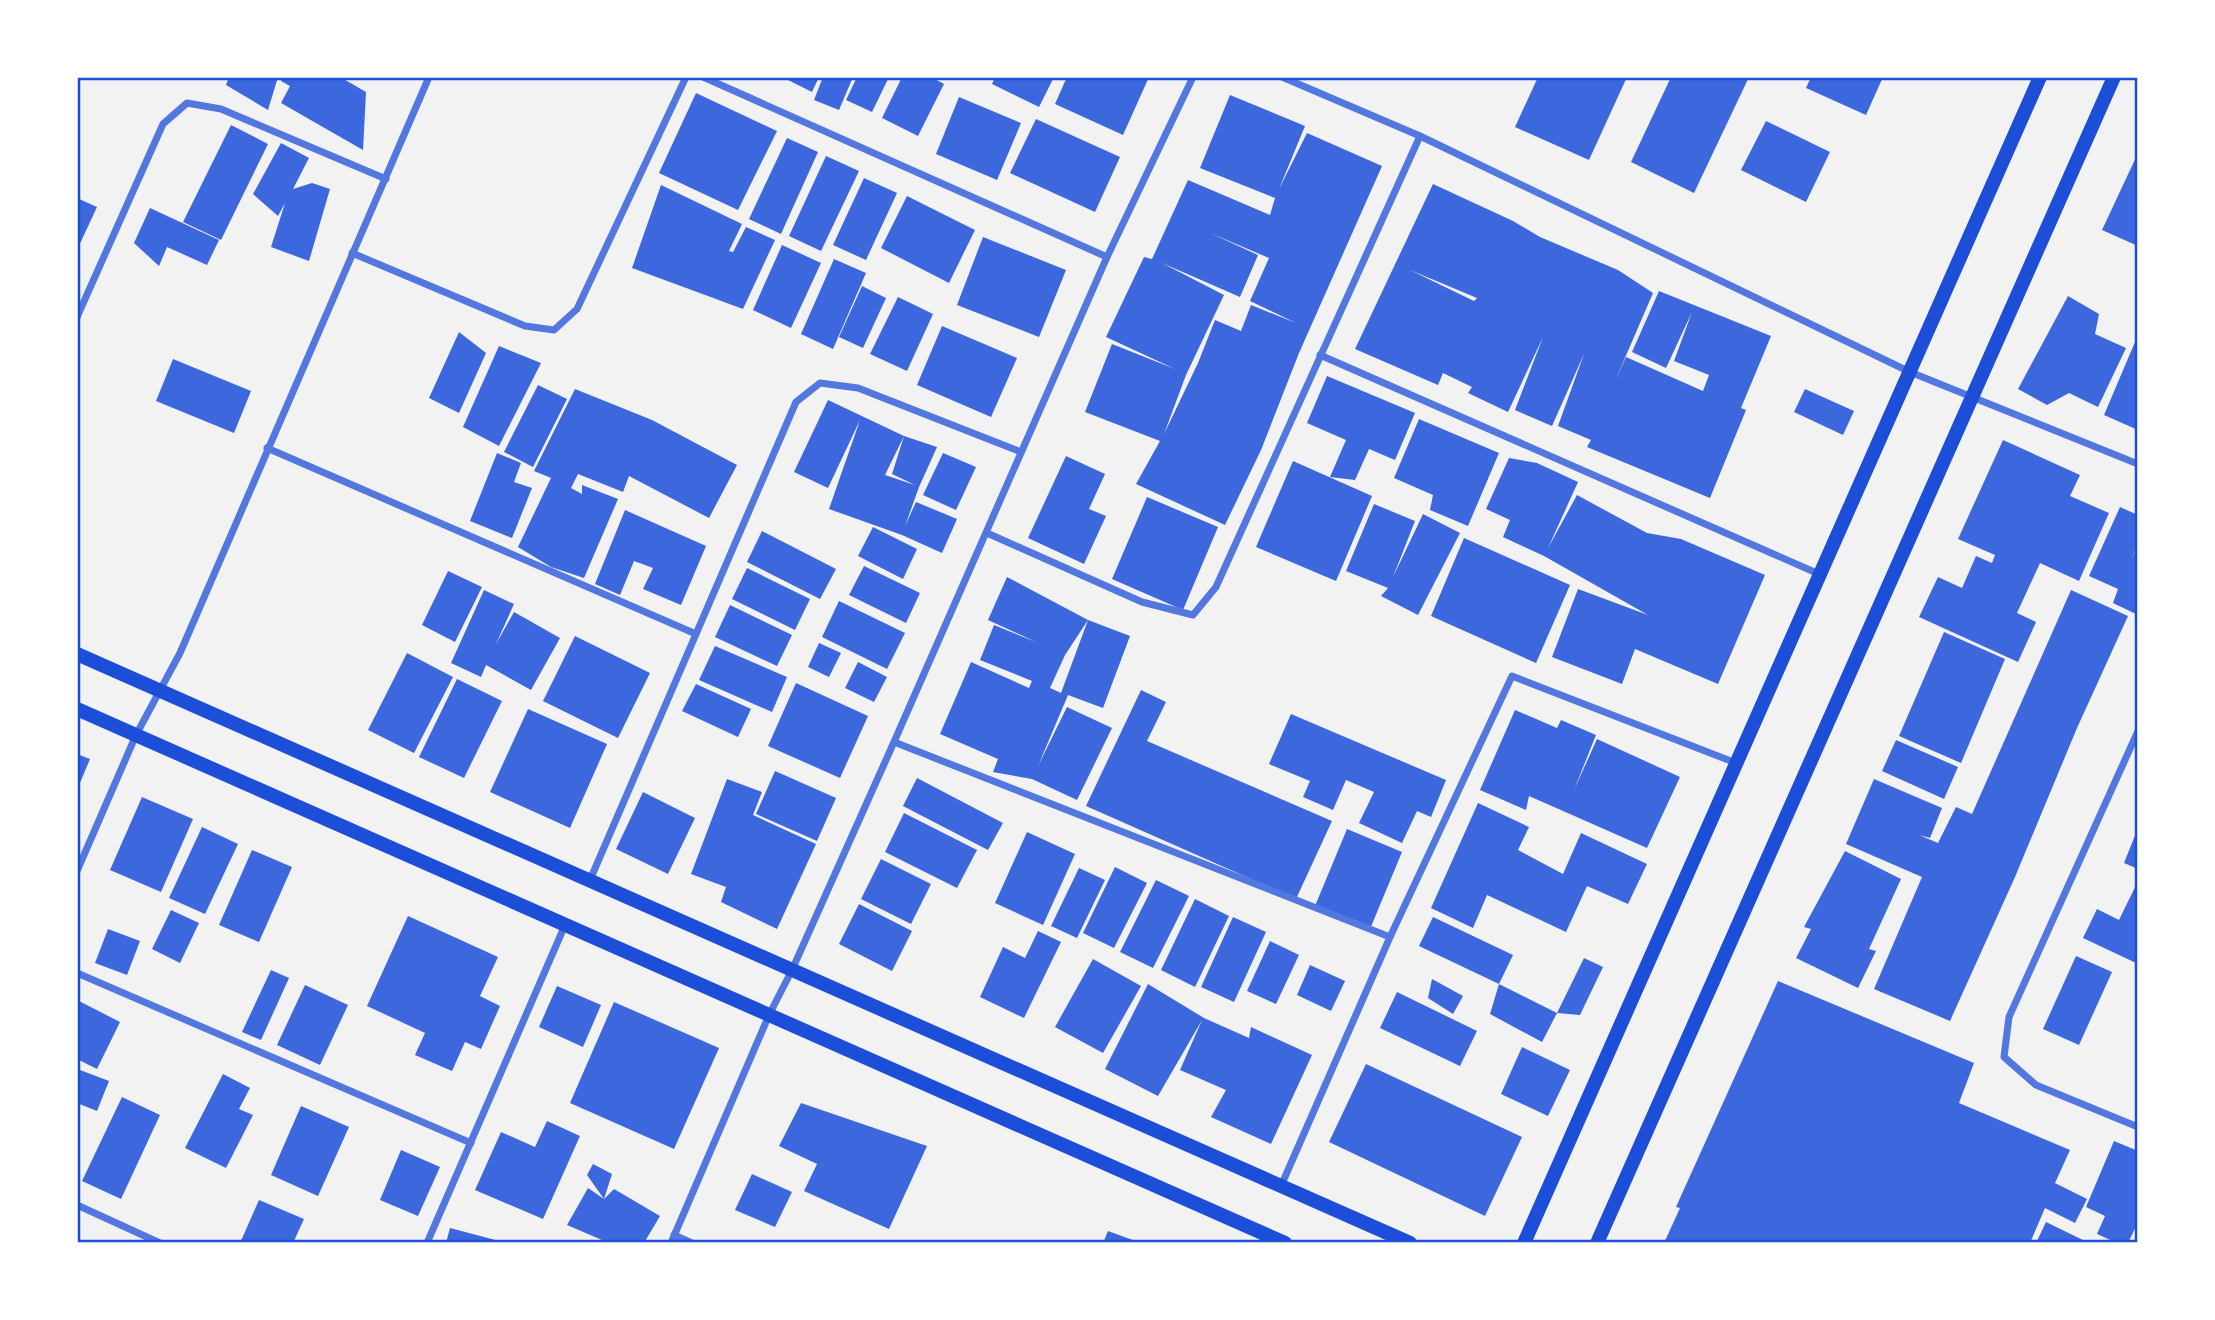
<svg xmlns="http://www.w3.org/2000/svg" width="2215" height="1320" font-family="'Titillium Web',sans-serif">
  <style>
    .building { fill: #3d67dc; fill-rule: evenodd }
    .lines { fill: none; stroke-linecap: round; stroke-linejoin: round }
    .minor { stroke: #5277de; stroke-width: 7 }
    .secondary { stroke: #1d4ed8; stroke-width: 14 }
    .neatline { fill: none; stroke: #1d4ed8; stroke-width: 2.5 }
  </style>
  <rect width="100%" height="100%" fill="#f2f2f2"/>
  <!-- building -->
  <g class="building">
    <path d="M229,77H278L268,110L226,85Z"/>
    <path d="M282,77H340L366,92L363,150L281,103L290,86L281,81Z"/>
    <path d="M787,77H819L812,92L786,79Z"/>
    <path d="M823,77H853L839,110L814,100Z"/>
    <path d="M857,77H889L872,112L846,100Z"/>
    <path d="M902,77H931L944,84L918,136L882,118Z"/>
    <path d="M995,77H1054L1039,107L992,84Z"/>
    <path d="M1067,77H1149L1123,135L1055,104Z"/>
    <path d="M1538,77H1627L1589,160L1515,127Z"/>
    <path d="M1671,77H1749L1694,193L1631,162Z"/>
    <path d="M1811,77H1883L1866,115L1806,88Z"/>
    <path d="M696,93L777,131L738,210L659,173Z"/>
    <path d="M1230,95L1305,126L1279,189L1307,133L1382,166L1299,353L1261,450L1225,525L1136,484L1160,441L1085,412L1112,344L1175,369L1106,337L1144,257L1152,259L1188,180L1270,215L1275,198L1200,168ZM1210,233L1269,258L1250,301L1296,323L1251,305L1241,331L1215,320L1198,363L1164,434L1186,375L1224,295L1162,263L1240,297L1258,255Z"/>
    <path d="M959,97L1021,123L997,180L936,154Z"/>
    <path d="M1036,119L1120,157L1095,212L1010,173Z"/>
    <path d="M1766,121L1830,152L1806,202L1741,170Z"/>
    <path d="M231,125L268,144L221,240L183,222Z"/>
    <path d="M787,138L818,152L781,234L749,219Z"/>
    <path d="M281,143L309,158L293,189L312,183L330,189L309,261L271,247L285,203L278,216L253,194Z"/>
    <path d="M2138,153V246L2102,230Z"/>
    <path d="M826,156L859,171L821,251L789,236Z"/>
    <path d="M864,178L897,193L866,260L833,245Z"/>
    <path d="M1433,184L1513,221L1540,237L1618,270L1653,293L1615,381L1626,357L1703,391L1709,375L1674,361L1692,312L1666,368L1632,352L1659,291L1771,336L1741,408L1746,410L1710,498L1587,447L1591,440L1558,426L1584,354L1552,426L1515,410L1543,337L1508,412L1468,393L1472,387L1443,373L1438,385L1355,349ZM1410,270L1477,298L1474,301Z"/>
    <path d="M661,185L742,224L729,251L733,252L746,227L775,240L743,309L632,268Z"/>
    <path d="M907,196L975,230L949,283L881,248Z"/>
    <path d="M77,198L97,207L77,250Z"/>
    <path d="M150,208L219,240L207,265L167,247L159,266L134,243Z"/>
    <path d="M983,237L1066,270L1039,337L957,305Z"/>
    <path d="M782,245L821,263L791,328L753,310Z"/>
    <path d="M834,259L866,273L833,349L801,334Z"/>
    <path d="M862,286L886,298L863,348L839,337Z"/>
    <path d="M2068,296L2099,314L2095,334L2126,348L2098,407L2069,393L2047,405L2018,389Z"/>
    <path d="M898,297L933,314L907,371L870,354Z"/>
    <path d="M942,326L1017,358L991,417L917,385Z"/>
    <path d="M459,332L486,353L459,413L429,398Z"/>
    <path d="M2135,342L2138,343V430L2104,415Z"/>
    <path d="M499,346L541,363L499,446L463,427Z"/>
    <path d="M173,359L251,391L234,433L156,401Z"/>
    <path d="M1327,376L1415,413L1395,460L1369,449L1355,480L1330,477L1346,440L1307,423Z"/>
    <path d="M538,385L567,399L533,467L504,452Z"/>
    <path d="M575,389L652,420L737,465L709,518L629,476L623,492L578,474L571,488L582,494V485L618,499L584,578L551,567L518,547L551,478L534,471Z"/>
    <path d="M1805,389L1854,411L1843,435L1794,412Z"/>
    <path d="M828,400L904,436L937,447L919,487L905,526L916,502L957,519L942,553L902,535L829,509L860,420L828,488L794,472ZM904,436L892,474L915,485L885,475Z"/>
    <path d="M1419,419L1499,453L1468,526L1430,510L1433,495L1394,478Z"/>
    <path d="M2003,440L2080,475L2070,496L2109,513L2079,581L2040,563L2017,613L2036,622L2018,662L1919,617L1938,577L1962,588L1976,556L1992,563L1995,555L1958,539Z"/>
    <path d="M497,453L521,463L514,482L532,488L512,538L470,521Z"/>
    <path d="M943,453L976,467L956,510L923,495Z"/>
    <path d="M1066,456L1105,474L1089,509L1106,516L1084,564L1028,538Z"/>
    <path d="M1509,458L1537,463L1578,482L1548,548L1577,495L1647,533L1681,539L1765,575L1718,684L1635,649L1622,684L1552,657L1578,589L1648,615L1544,556L1503,537L1510,520L1486,509Z"/>
    <path d="M1293,461L1372,496L1336,581L1256,547Z"/>
    <path d="M1147,497L1218,527L1183,610L1112,579Z"/>
    <path d="M1374,504L1415,521L1393,577L1423,514L1460,533L1418,615L1381,596L1388,588L1346,571Z"/>
    <path d="M2120,507L2138,515V544L2132,558L2138,546V615L2113,603L2118,589L2089,576Z"/>
    <path d="M625,510L706,546L681,605L643,589L653,568L634,561L620,595L595,584Z"/>
    <path d="M873,527L917,549L903,579L858,556Z"/>
    <path d="M762,531L836,569L820,599L747,562Z"/>
    <path d="M1464,538L1570,585L1536,663L1431,616Z"/>
    <path d="M864,566L920,593L906,623L849,595Z"/>
    <path d="M747,568L810,599L795,630L732,599Z"/>
    <path d="M448,571L482,587L455,642L422,625Z"/>
    <path d="M1007,577L1088,620L1065,655L1050,688L1061,693L1088,620L1130,636L1103,708L1068,695L1038,766L1067,707L1112,728L1077,800L1032,779L993,772L998,759L940,734L971,662L1029,688L1032,681L980,660L994,625L1036,642L988,620Z"/>
    <path d="M484,590L514,604L496,644L514,612L560,638L531,690L486,665L481,677L451,663Z"/>
    <path d="M2071,590L2128,616L2077,728L2015,877L1950,1021L1874,989L1922,877L1846,844L1874,779L1942,808L1930,838L1919,835L1938,843L1956,807L1972,814Z"/>
    <path d="M839,601L905,633L887,669L822,637Z"/>
    <path d="M730,605L792,635L777,666L715,637Z"/>
    <path d="M1944,632L2005,659L1961,763L1899,736Z"/>
    <path d="M575,636L650,673L618,738L543,701Z"/>
    <path d="M819,643L841,653L829,677L808,667Z"/>
    <path d="M715,646L787,677L772,712L699,680Z"/>
    <path d="M407,653L453,677L414,753L368,730Z"/>
    <path d="M858,662L887,677L874,702L845,688Z"/>
    <path d="M457,679L502,701L464,778L419,757Z"/>
    <path d="M796,683L868,716L840,778L768,746Z"/>
    <path d="M696,684L751,709L738,737L682,711Z"/>
    <path d="M1141,690L1166,702L1147,741L1332,821L1296,899L1086,806Z"/>
    <path d="M528,709L607,744L570,828L490,792Z"/>
    <path d="M1515,710L1557,728L1561,720L1596,735L1574,790L1597,739L1680,777L1647,848L1529,796L1526,810L1480,790Z"/>
    <path d="M1291,714L1446,780L1431,817L1417,811L1402,843L1359,823L1374,792L1346,780L1333,810L1303,797L1310,781L1269,764Z"/>
    <path d="M1896,740L1958,767L1944,799L1882,771Z"/>
    <path d="M77,754L90,759L77,790Z"/>
    <path d="M775,771L836,798L817,841L756,814Z"/>
    <path d="M917,778L1003,823L988,850L903,806Z"/>
    <path d="M727,779L762,792L753,815L816,844L777,929L721,902L726,887L691,874Z"/>
    <path d="M643,792L695,818L668,874L616,849Z"/>
    <path d="M142,797L193,819L161,892L110,870Z"/>
    <path d="M1478,803L1529,827L1518,850L1563,874L1581,833L1647,864L1628,904L1587,886L1566,932L1487,895L1473,928L1431,908Z"/>
    <path d="M904,813L977,850L957,888L885,852Z"/>
    <path d="M202,827L238,844L205,914L169,898Z"/>
    <path d="M2138,828V869L2124,863Z"/>
    <path d="M1347,829L1402,852L1370,929L1315,906Z"/>
    <path d="M1027,832L1075,854L1043,925L995,903Z"/>
    <path d="M252,850L292,867L259,942L219,925Z"/>
    <path d="M1845,851L1901,879L1869,949L1876,951L1858,988L1796,958L1811,929L1804,927Z"/>
    <path d="M881,859L931,884L911,924L861,899Z"/>
    <path d="M1115,867L1147,883L1114,948L1083,933Z"/>
    <path d="M1079,868L1105,880L1077,938L1051,926Z"/>
    <path d="M1156,880L1189,896L1153,968L1120,952Z"/>
    <path d="M2138,881V959L2136,963L2083,938L2097,909L2119,920Z"/>
    <path d="M1195,899L1229,916L1195,987L1161,970Z"/>
    <path d="M859,904L912,931L892,971L839,944Z"/>
    <path d="M171,910L199,923L180,963L152,949Z"/>
    <path d="M408,916L498,957L480,996L500,1006L481,1049L465,1042L452,1071L415,1055L425,1033L367,1006Z"/>
    <path d="M1233,917L1266,932L1234,1002L1201,987Z"/>
    <path d="M1433,917L1513,955L1499,984L1419,946Z"/>
    <path d="M108,929L140,941L127,975L95,963Z"/>
    <path d="M1038,931L1061,942L1024,1018L980,997L1003,947L1025,958Z"/>
    <path d="M1270,941L1299,955L1276,1004L1247,991Z"/>
    <path d="M2076,956L2112,972L2079,1045L2043,1029Z"/>
    <path d="M1584,958L1603,967L1580,1015L1557,1013Z"/>
    <path d="M1093,959L1141,986L1103,1053L1055,1027Z"/>
    <path d="M1310,965L1345,981L1331,1011L1297,995Z"/>
    <path d="M271,970L289,978L261,1040L242,1032Z"/>
    <path d="M1432,979L1463,996L1453,1014L1428,998Z"/>
    <path d="M1778,981L1974,1063L1959,1103L2070,1150L2055,1183L2087,1199L2075,1223L2045,1208L2030,1243H1664L1680,1208L1676,1207Z"/>
    <path d="M1148,984L1204,1018L1249,1038L1251,1027L1312,1055L1271,1144L1211,1117L1226,1090L1180,1070L1202,1020L1158,1096L1105,1069Z"/>
    <path d="M1499,984L1557,1013L1542,1042L1490,1014Z"/>
    <path d="M305,985L348,1005L320,1065L277,1045Z"/>
    <path d="M557,986L601,1005L583,1047L539,1027Z"/>
    <path d="M1397,992L1477,1031L1460,1066L1380,1028Z"/>
    <path d="M77,1000L120,1022L97,1069L77,1059Z"/>
    <path d="M614,1002L719,1048L674,1149L570,1103Z"/>
    <path d="M1522,1047L1570,1070L1548,1116L1501,1094Z"/>
    <path d="M1366,1064L1522,1137L1485,1216L1329,1142Z"/>
    <path d="M80,1070L109,1081L97,1111L77,1103V1077Z"/>
    <path d="M223,1074L250,1088L239,1109L253,1115L226,1168L185,1148Z"/>
    <path d="M122,1097L160,1115L121,1199L82,1181Z"/>
    <path d="M801,1103L927,1146L889,1229L804,1191L817,1164L779,1146Z"/>
    <path d="M301,1106L349,1127L318,1196L271,1175Z"/>
    <path d="M547,1121L580,1136L543,1219L475,1190L501,1132L535,1147Z"/>
    <path d="M2114,1141L2138,1151V1222L2128,1243H2117L2097,1234L2105,1216L2086,1207Z"/>
    <path d="M401,1150L440,1167L418,1216L380,1200Z"/>
    <path d="M593,1164L612,1174L604,1199L614,1189L660,1216L644,1243H609L567,1225L588,1188L604,1199L587,1175Z"/>
    <path d="M752,1174L792,1192L775,1227L735,1210Z"/>
    <path d="M259,1200L304,1219L293,1243H240Z"/>
    <path d="M2046,1222L2089,1243H2036Z"/>
    <path d="M450,1228L503,1242L502,1243H446Z"/>
    <path d="M1108,1231L1141,1243H1103Z"/>
  </g>
  <g class="lines">
    <!-- minor -->
    <g class="minor">
      <path d="M703,77L1107,257"/>
      <path d="M1282,77L1420,136L1910,372L2138,464"/>
      <path d="M352,253L525,326L554,330L577,309L686,77"/>
      <path d="M77,317L163,124L187,103L221,109L386,179"/>
      <path d="M1320,355L1819,574"/>
      <path d="M267,448L696,634"/>
      <path d="M987,533L1142,602L1193,615L1216,587L1420,136"/>
      <path d="M2138,731L2009,1017L2004,1057L2036,1085L2138,1127"/>
      <path d="M894,742L1390,937"/>
      <path d="M77,871L136,735L180,653L429,77"/>
      <path d="M590,880L796,402L820,383L858,388L1021,452"/>
      <path d="M77,973L471,1143"/>
      <path d="M1281,1186L1390,937L1512,676L1736,763"/>
      <path d="M77,1205L160,1243"/>
      <path d="M674,1235L692,1243"/>
      <path d="M427,1243L565,925"/>
      <path d="M671,1243L769,1015L792,970L894,742L1107,257L1193,77"/>
    </g>
    <!-- secondary -->
    <g class="secondary">
      <path d="M77,654L1410,1243"/>
      <path d="M77,709L1285,1243"/>
      <path d="M1524,1243L2040,77"/>
      <path d="M1597,1243L2114,77"/>
    </g>
  </g>
  <!-- border -->
  <rect width="2215" height="1320" fill="none" stroke="#ffffff" stroke-width="158"/>
  <rect x="79" y="79" width="2057" height="1162" class="neatline"/>
</svg>
